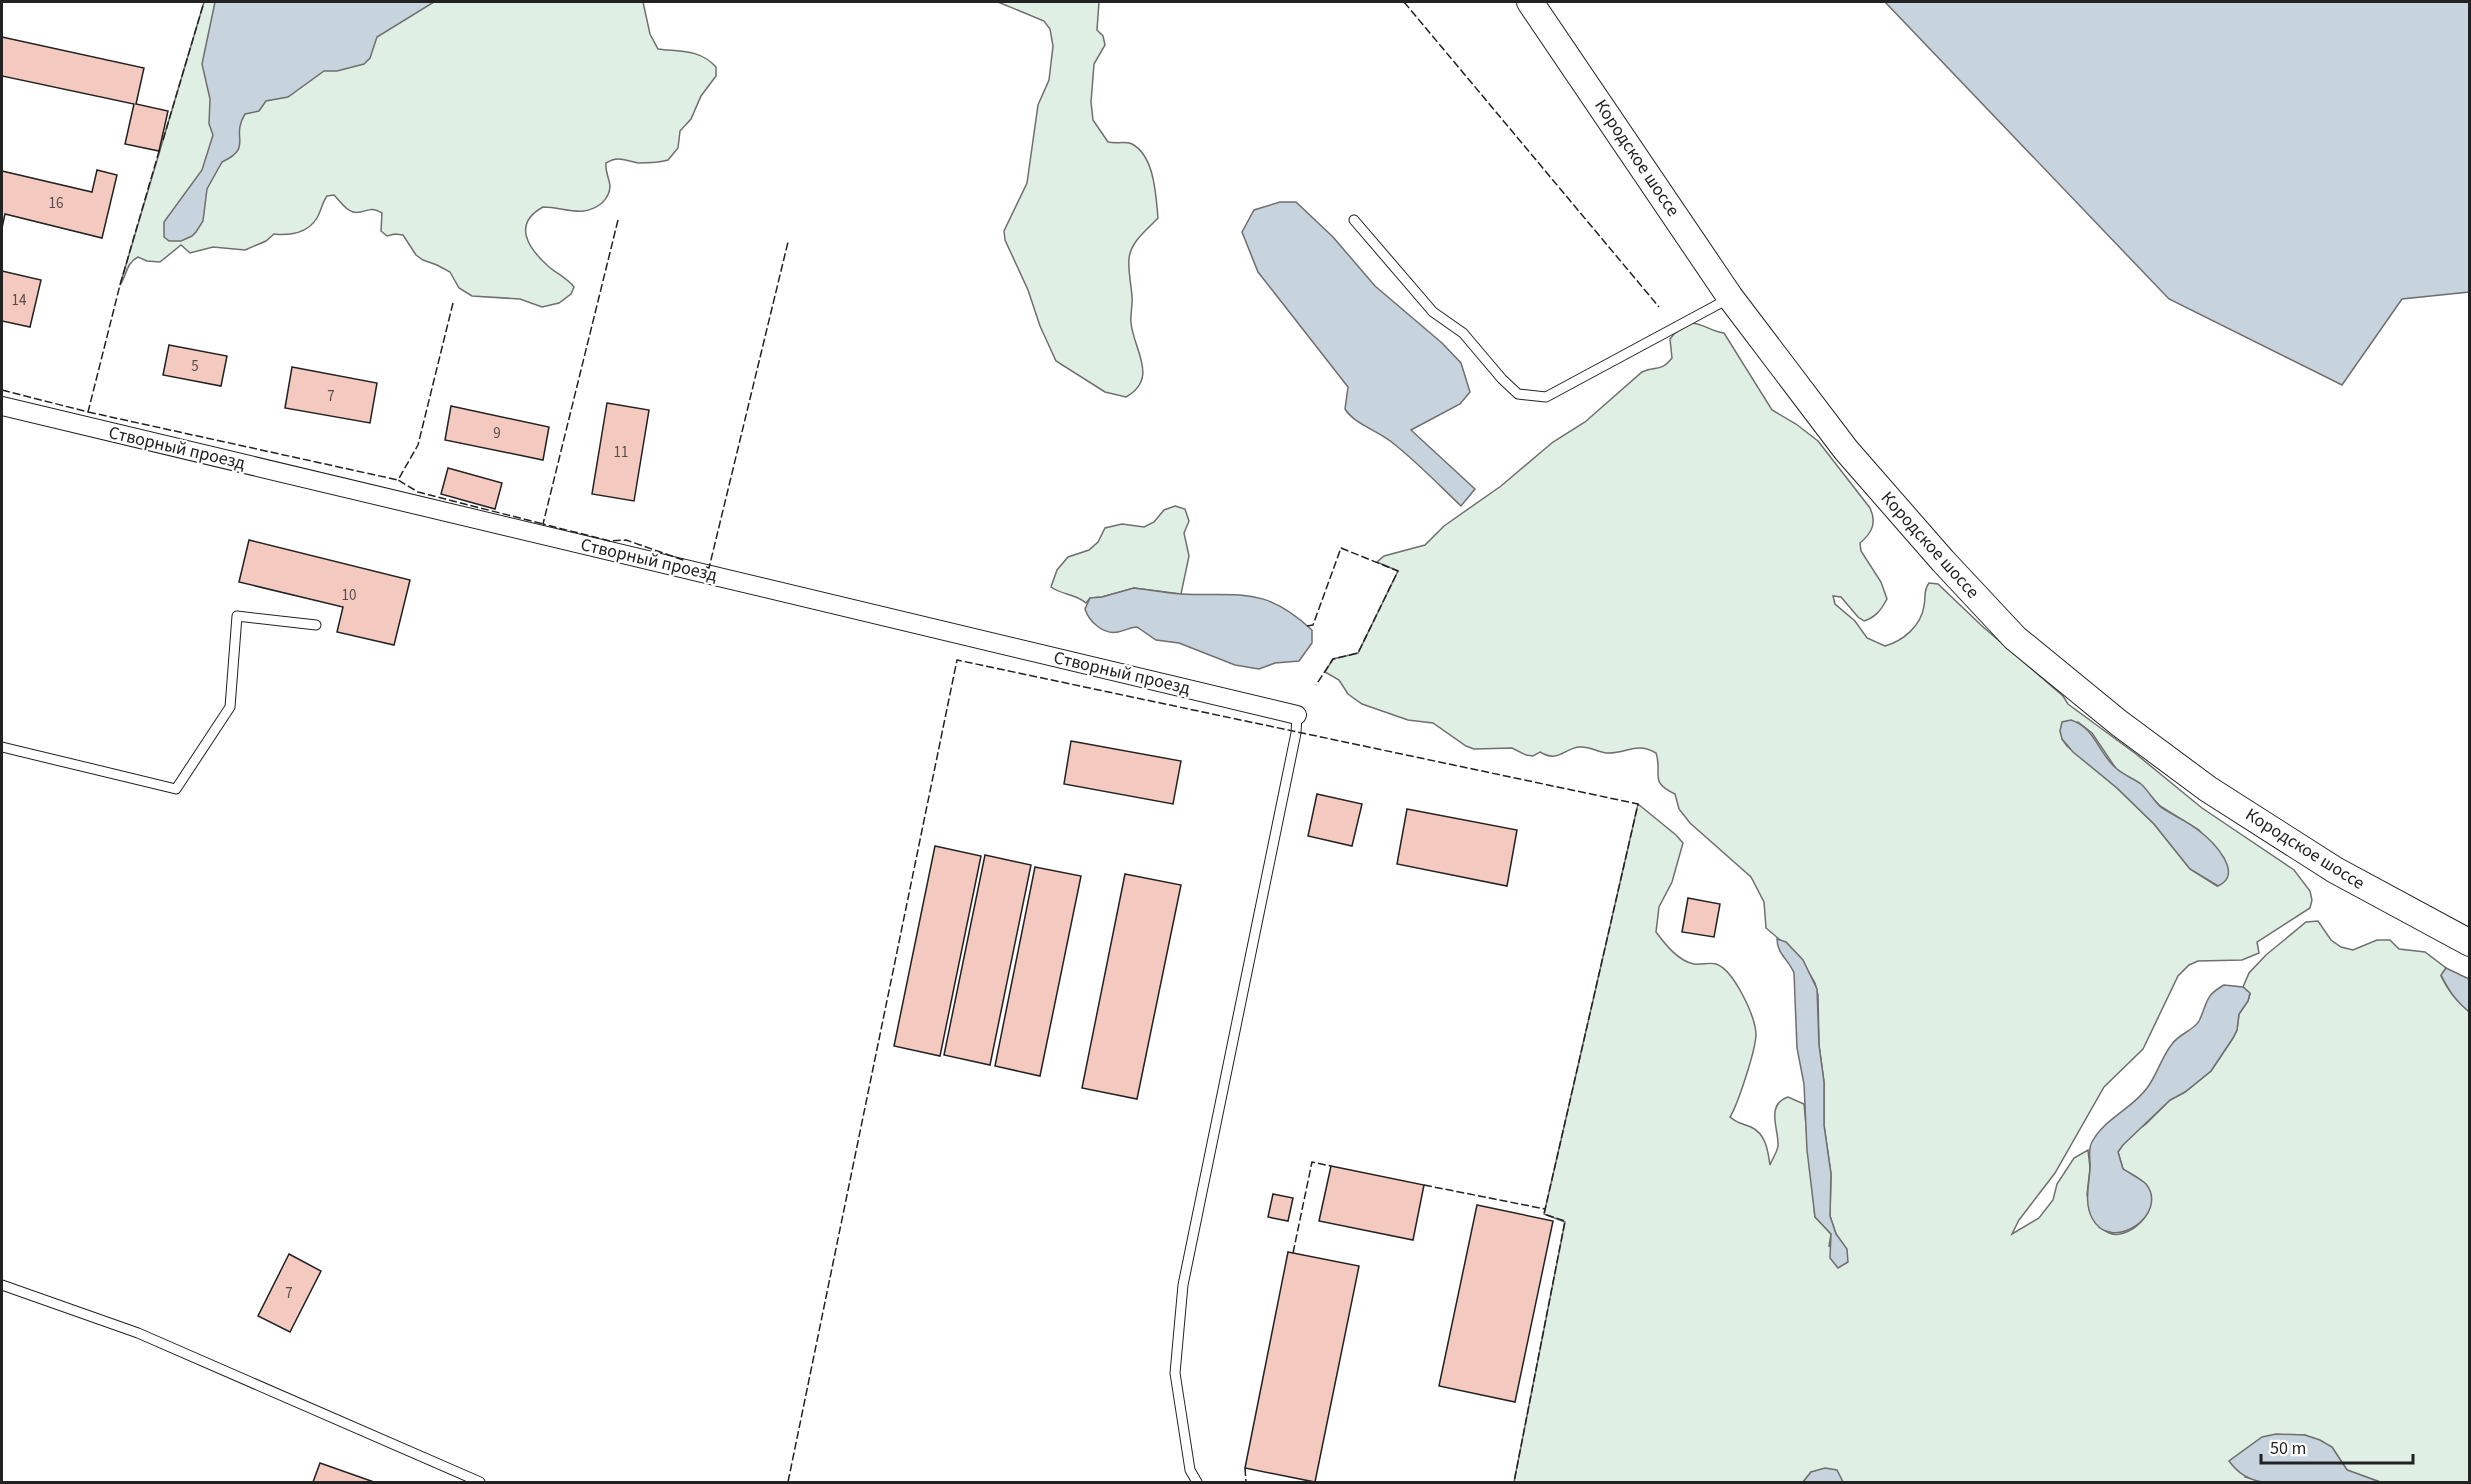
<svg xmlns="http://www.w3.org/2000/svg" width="2471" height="1484" font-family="'Source Sans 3',sans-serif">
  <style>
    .green { fill: #e0efe3; stroke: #6f6f6f; stroke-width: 1.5; fill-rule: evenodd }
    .water { fill: #c7d3dd; stroke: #6f6f6f; stroke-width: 1.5 }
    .building { fill: #f3c9c0; stroke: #222; stroke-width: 1.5 }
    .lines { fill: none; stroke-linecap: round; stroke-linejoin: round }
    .service-casing { stroke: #222; stroke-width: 11 }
    .minor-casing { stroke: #222; stroke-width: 20 }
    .secondary-casing { stroke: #222; stroke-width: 28 }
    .service { stroke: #fff; stroke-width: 9 }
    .minor { stroke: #fff; stroke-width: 18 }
    .secondary { stroke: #fff; stroke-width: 26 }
    .fence { stroke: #222; stroke-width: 1.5; stroke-dasharray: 8 3; stroke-linecap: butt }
    .labels { text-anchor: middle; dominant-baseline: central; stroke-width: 4.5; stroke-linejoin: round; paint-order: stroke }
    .number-label { font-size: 15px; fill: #564c4a }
    .street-label { font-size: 18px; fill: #222; stroke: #fff }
  </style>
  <rect width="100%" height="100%" fill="#fff"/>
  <!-- green -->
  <g class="green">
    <path d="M204,2H643L650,34L658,49C680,52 700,49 716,67V76L701,96L691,119L680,131L678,148L668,160C659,163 648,163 638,163C625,161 619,155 606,163C605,172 609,177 610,186C610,192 606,199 602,203C582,219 565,207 543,207C512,224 528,248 548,266C557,274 567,278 574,287L571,294L559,303L542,307L520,299L472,296L459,288L450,272L437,265L423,260L416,255L403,235L395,234L387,236L381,231L382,213C368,204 365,215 353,212C345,210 340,201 334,195L327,196C322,203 321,211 317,218C308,233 290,236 274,234L266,241L245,250L213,247L190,253L181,245L160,262L147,261L138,257C126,263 127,275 120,285Z"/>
    <path d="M998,2H1099L1097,30L1103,36L1105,45L1094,64L1091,102L1093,120L1108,142C1116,144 1125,141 1132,144C1155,156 1156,197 1158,218C1148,229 1130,242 1129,259C1128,270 1131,284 1132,296C1133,305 1130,314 1131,323C1134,351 1159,378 1126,397L1105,392L1056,361L1040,326L1028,290L1005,240L1004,231L1027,183L1038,105L1049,80L1053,46L1050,29L1044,21Z"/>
    <path d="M1690,323C1703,323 1712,332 1724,333L1772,410L1796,424L1818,441L1870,508C1877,523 1872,533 1860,543L1861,551L1881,582L1887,599C1881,610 1876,617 1864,621L1858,617L1841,597L1833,596L1835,604L1855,621L1867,638L1885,646C1903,641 1921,626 1924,606C1926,596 1923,591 1929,583L1938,584L1982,626L2063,696L2068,704L2136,754L2202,808L2294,870L2310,891L2312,900L2310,908L2257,942L2259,953L2242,960L2198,961L2189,965L2178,976L2143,1049L2104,1087L2055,1173L2019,1220L2012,1234L2039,1218L2053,1200L2057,1184L2074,1158L2088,1150L2090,1168L2087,1195L2099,1227C2105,1231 2112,1236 2120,1234C2141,1230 2160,1204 2146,1185C2141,1178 2131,1174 2123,1169L2118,1152L2127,1138L2146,1124L2170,1100L2185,1092L2211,1071L2233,1038L2237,1030L2239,1014L2248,1001L2250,994L2243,987L2249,973L2266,955L2306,922L2318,921L2331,940L2341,947L2353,950L2377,940H2390L2399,949L2425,952L2446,968L2441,976C2449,992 2456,1001 2470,1012L2469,1482H2380L2347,1470L2332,1447L2305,1435H2291L2245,1477L2262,1482H1843L1811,1472L1803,1482H1514L1565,1222L1544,1214L1638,804L1676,835L1683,843L1672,882L1659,907L1656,932C1665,944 1678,961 1694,964C1701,965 1710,962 1716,964C1734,970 1755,1016 1756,1034C1756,1049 1738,1104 1730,1117C1738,1124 1742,1123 1751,1127C1766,1134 1768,1151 1770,1165C1772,1159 1777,1153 1778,1146C1779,1129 1765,1105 1788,1097L1804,1104L1815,1217L1831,1234L1829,1246L1843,1244L1836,1234L1830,1216L1831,1174L1824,1125V1082L1819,1045L1818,995L1815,983L1799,956L1766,928L1764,902L1751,877L1690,823L1679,809L1675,794C1648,782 1663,773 1656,753C1636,741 1627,754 1607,753C1597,752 1590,746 1579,747C1563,749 1558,763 1540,752L1533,756L1526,755L1512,748L1474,749L1466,746L1433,723L1408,720L1362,704L1348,694L1339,680L1325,672L1333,659L1358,653L1398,571L1377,562L1384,556L1425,545L1444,526L1501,486L1553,442L1585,422L1642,372C1656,365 1660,373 1672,358L1670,339L1674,334ZM2078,722L2092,733L2117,770L2140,784L2160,806L2199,830L2224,858L2217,886L2190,869L2154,824L2117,788L2067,746L2062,739Z"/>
    <path d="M1175,506L1185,509L1189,521L1184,533L1189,556L1181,594L1134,588L1102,597L1090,598L1086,603C1076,594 1062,595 1051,587L1057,570L1068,557L1089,550L1098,542L1105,528L1122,524L1144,527L1154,522L1164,510Z"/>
  </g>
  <!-- water -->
  <g class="water">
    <path d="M215,2H434L377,37L370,58L364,64L337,71H324L288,97L266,101L259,111L245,114C230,138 254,147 222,162L207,189L203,221L196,232L192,236L181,241H169L164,237V222L202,170L213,135L209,124L210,99L202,64Z"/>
    <path d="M1885,2H2469V292L2402,299L2342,385L2169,299Z"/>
    <path d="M1280,202H1296L1333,237L1375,286L1442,343L1461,363L1470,392L1460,404L1411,430L1475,489L1461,506C1439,485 1418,463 1394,444C1379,431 1354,424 1345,409L1348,387L1258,272L1242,232L1254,210Z"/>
    <path d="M1134,588C1150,590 1165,593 1181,594C1241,597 1263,585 1312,630V643L1299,661L1275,663L1259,669L1235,665L1179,643L1156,640L1137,627C1129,627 1125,631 1118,632C1104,635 1089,622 1085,609L1090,598L1102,597Z"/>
    <path d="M2071,720C2096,728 2098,754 2117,769C2124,775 2134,779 2141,784C2149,791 2154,802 2162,808C2174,816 2187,821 2198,830C2213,841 2245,874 2218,886L2190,869L2154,824L2117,788L2073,752L2062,739L2060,731L2062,722Z"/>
    <path d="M1777,939L1786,942L1803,960L1817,989L1819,1045L1824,1082V1125L1831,1174L1830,1216L1836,1234L1847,1249L1848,1262L1838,1268L1830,1258L1831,1234L1815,1217L1807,1150L1804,1084L1797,1048L1794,973C1789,960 1777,954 1777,939Z"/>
    <path d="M2446,968L2469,979V1012C2456,1001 2449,991 2441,975Z"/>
    <path d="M2224,985L2243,987L2250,993L2248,1001L2239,1014L2237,1030L2233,1038L2211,1071L2185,1092L2170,1100L2123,1145L2118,1152L2123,1169C2130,1174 2140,1178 2146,1184C2170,1214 2111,1255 2092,1218C2084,1202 2089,1186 2090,1169C2091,1159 2087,1151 2092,1142C2104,1119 2133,1108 2147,1088C2157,1075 2161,1058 2172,1044C2179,1034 2194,1030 2199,1021C2208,1003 2204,996 2224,985Z"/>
    <path d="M2276,1434L2305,1435L2320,1440L2332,1447L2347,1470L2380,1482H2262C2247,1479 2238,1473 2229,1461L2262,1437Z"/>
    <path d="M1825,1468L1837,1470L1843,1482H1803L1811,1472Z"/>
  </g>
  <!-- building -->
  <g class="building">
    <path d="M2,37L144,68L136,104L168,111L159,151L125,144L134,104L2,76Z"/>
    <path d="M97,170L117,175L102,238L5,214L2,228V171L92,192Z"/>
    <path d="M2,271L41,280L30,327L2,321Z"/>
    <path d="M169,345L227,356L221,386L163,375Z"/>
    <path d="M292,367L377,383L370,423L285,408Z"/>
    <path d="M607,403L649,410L634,501L592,494Z"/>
    <path d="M451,406L549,427L543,460L445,440Z"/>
    <path d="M448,468L502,483L495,509L441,494Z"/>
    <path d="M249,540L410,580L394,645L337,632L343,607L239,582Z"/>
    <path d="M1071,741L1181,761L1173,804L1064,784Z"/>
    <path d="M1317,794L1362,804L1352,846L1308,836Z"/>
    <path d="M1407,809L1517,830L1507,886L1397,864Z"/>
    <path d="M935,846L981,856L940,1056L894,1046Z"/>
    <path d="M985,855L1031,865L990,1065L944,1055Z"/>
    <path d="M1035,867L1081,876L1040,1076L995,1066Z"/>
    <path d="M1125,874L1181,885L1137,1099L1082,1088Z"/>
    <path d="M1688,898L1720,904L1714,937L1682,932Z"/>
    <path d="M1331,1166L1424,1185L1413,1240L1319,1221Z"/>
    <path d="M1273,1194L1293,1198L1288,1221L1268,1217Z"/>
    <path d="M1477,1205L1553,1221L1515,1402L1439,1386Z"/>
    <path d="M1288,1252L1359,1266L1315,1482L1245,1468Z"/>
    <path d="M289,1254L321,1271L290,1332L258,1316Z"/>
    <path d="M320,1463L374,1482H313Z"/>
  </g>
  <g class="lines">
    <defs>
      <g id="service">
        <path d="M1354,220L1433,312L1463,333L1502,379L1518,394L1546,397L1728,299"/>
        <path d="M2,747L176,789L230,707L237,616L316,625"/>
        <path d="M2,1285L138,1333L480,1482"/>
        <path d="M1197,1482L1190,1470L1175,1373L1183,1285L1296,733L1297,715"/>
      </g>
      <path id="minor" d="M2,406L1297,715"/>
      <path id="secondary" d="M1530,2L1730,297L1846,450L1943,561L2015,638L2119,723L2208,789L2335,870L2470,943"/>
    </defs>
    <!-- service casing -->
    <use href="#service" class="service-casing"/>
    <!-- minor casing -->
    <use href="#minor" class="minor-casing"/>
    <!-- secondary casing -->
    <use href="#secondary" class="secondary-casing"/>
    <!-- service -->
    <use href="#service" class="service"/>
    <!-- minor -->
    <use href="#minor" class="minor"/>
    <!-- secondary -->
    <use href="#secondary" class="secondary"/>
    <!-- fence -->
    <g class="fence">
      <path d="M1404,2L1659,307"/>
      <path d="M163,140L204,2"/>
      <path d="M618,220L543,524L610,541L626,540L686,561"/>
      <path d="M453,303L418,445L398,480L418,492L543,524"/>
      <path d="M2,390L88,412L120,285L160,148"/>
      <path d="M88,412L398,480"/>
      <path d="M706,567L709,568L788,242"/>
      <path d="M1307,626L1313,625L1341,548L1398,571L1358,653L1333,659L1316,685"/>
      <path d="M1424,1185L1545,1209"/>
      <path d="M1293,1253L1312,1162L1331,1166"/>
      <path d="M1245,1468L1246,1482"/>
      <path d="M788,1482L957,660L1638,804L1544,1214L1565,1221L1514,1482"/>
    </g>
  </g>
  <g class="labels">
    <!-- number labels -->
    <g class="number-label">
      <text x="56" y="203">16</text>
      <text x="19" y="300">14</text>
      <text x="195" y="366">5</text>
      <text x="331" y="396">7</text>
      <text x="497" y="433">9</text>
      <text x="621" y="452">11</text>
      <text x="349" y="595">10</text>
      <text x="289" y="1293">7</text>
    </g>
    <!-- street labels -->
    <g class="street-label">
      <text transform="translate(1637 158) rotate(56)">Кородское шоссе</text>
      <text transform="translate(177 448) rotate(13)">Створный проезд</text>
      <text transform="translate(1930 545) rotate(48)">Кородское шоссе</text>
      <text transform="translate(649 560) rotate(13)">Створный проезд</text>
      <text transform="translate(1122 673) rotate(13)">Створный проезд</text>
      <text transform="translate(2305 849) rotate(32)">Кородское шоссе</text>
    </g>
  </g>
  <!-- border -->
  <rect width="2471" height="1484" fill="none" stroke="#222222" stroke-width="6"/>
  <!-- scale -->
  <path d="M2261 1454v9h152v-9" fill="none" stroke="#222222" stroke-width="3"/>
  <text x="2270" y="1454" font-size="18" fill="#222222" stroke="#ffffff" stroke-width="4.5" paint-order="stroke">50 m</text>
</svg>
